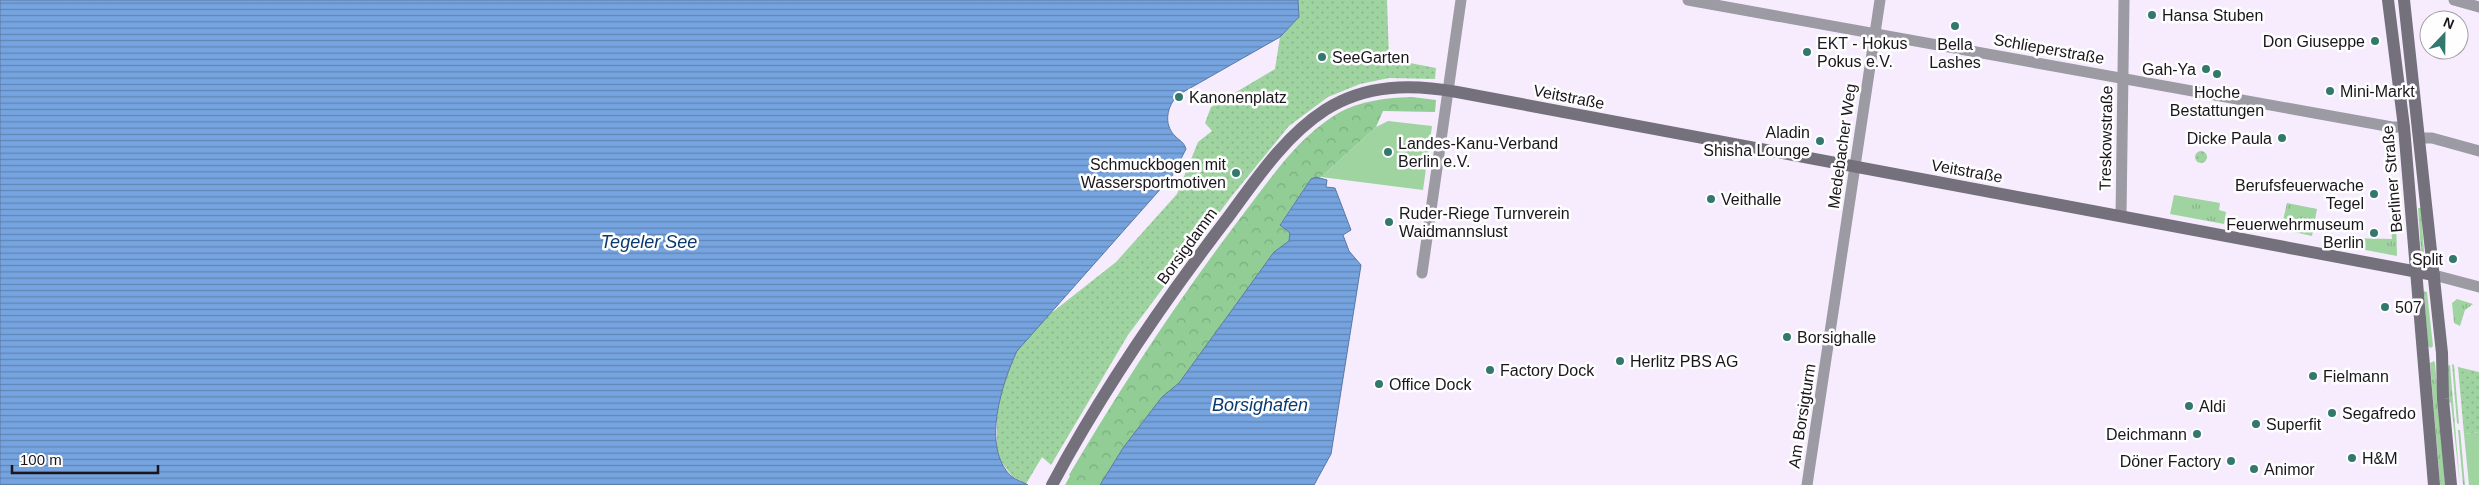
<svg xmlns="http://www.w3.org/2000/svg" width="2479" height="485" font-family="Helvetica,sans-serif">
  <style>
    .grass { fill: url(#grass-tufts) }
    .forest { fill: url(#forest-crowns) }
    .park { fill: url(#park-dots) }
    .pitch { fill: #9fd4a1 }
    .water { fill: url(#water-rules); stroke: #5a79a5 }
    .lines { fill: none; stroke-linecap: round; stroke-linejoin: round }
    .street { stroke: #9c9aa2; stroke-width: 11 }
    .secondary { stroke: #74707c; stroke-width: 12 }
    .poi-dot { fill: #33786d; stroke: #fefefe; stroke-width: 2 }
    .labels { text-anchor: middle; dominant-baseline: central; stroke-width: 5; stroke-linejoin: round; paint-order: stroke }
    .poi-label { font-size: 16px; fill: #1a161c; stroke: #fefefe; text-anchor: start }
    .street-label { font-size: 16px; fill: #1a161c; stroke: #fefefe }
    .water-label { font-size: 18px; font-style: italic; fill: #0a396f; stroke: #fefefe }
  </style>
  <defs>
    <pattern id="grass-tufts" width="24" height="20" patternUnits="userSpaceOnUse" patternTransform="scale(1.25)"><rect width="24" height="20" fill="#9fd4a1"/><path d="M3 7l-1-3M5 7V3M7 7l1-3M15 17l-1-3M17 17v-4M19 17l1-3" fill="none" stroke="#88b58a"/></pattern>
    <pattern id="forest-crowns" width="20" height="18" patternUnits="userSpaceOnUse" patternTransform="scale(1.25)"><rect width="20" height="18" fill="#91cd94"/><path d="M2 6a3 3 0 1 1 6 0M12 15a3 3 0 1 1 6 0" fill="none" stroke="#7caf7f"/></pattern>
    <pattern id="park-dots" width="8" height="8" patternUnits="userSpaceOnUse" patternTransform="scale(1.25)"><rect width="8" height="8" fill="#9fd4a1"/><path d="M2 2h.1M6 6h.1" fill="none" stroke="#88b58a" stroke-width="1.8" stroke-linecap="round"/></pattern>
    <pattern id="water-rules" width="6" height="5" patternUnits="userSpaceOnUse" patternTransform="scale(1.25)"><rect width="6" height="5" fill="#76a4e0"/><path d="M0 2.5h6" fill="none" stroke="#6085b5"/></pattern>
  </defs>
  <rect width="100%" height="100%" fill="#f6ecfe"/>
  <!-- grass -->
  <g class="grass">
    <path d="M2174,195L2220,203L2219,210L2226,212L2224,224L2170,214Z"/>
    <path d="M2287,203L2317,209L2312,236L2281,229Z"/>
    <path d="M2418,208H2421L2424,252L2421,251Z"/>
    <path d="M2390,218L2396,219L2397,256L2355,248L2348,238L2392,239Z"/>
    <path d="M2424,291L2427,292L2433,346L2431,348L2428,346Z"/>
    <path d="M2457,299L2473,304L2465,310L2460,326L2454,323L2452,303Z"/>
    <path d="M2434,361L2435,363L2445,485H2440L2430,363Z"/>
    <path d="M2452,364L2454,365L2459,424L2457,423Z"/>
    <path d="M2450,365L2460,485L2451,403L2448,401L2446,366Z"/>
    <path d="M2458,430H2460L2465,485H2463Z"/>
  </g>
  <!-- forest -->
  <path class="forest" d="M1412,97L1436,100L1435,112L1383,111L1376,127L1321,177L1311,179L1280,224L1291,233L1289,241L1274,252L1179,383L1162,397L1123,448L1100,485H1065L1070,476L1069,475C1122,385 1178,300 1241,217C1268,182 1295,141 1332,117C1356,101 1384,98 1412,97Z"/>
  <!-- park -->
  <g class="park">
    <path d="M1298,0H1387L1389,59L1436,68L1435,79L1389,78L1360,84L1328,97L1289,126L1231,197L1128,335L1051,465L1042,457L1026,484L1012,476L1000,460L997,447V419L999,400L1009,369L1017,351L1045,318L1116,262L1177,194L1198,142L1212,131L1205,123L1211,107L1275,69L1280,37L1299,17Z"/>
    <circle cx="2201" cy="157" r="6"/>
    <path d="M2458,367L2479,372V432L2464,434Z"/>
  </g>
  <!-- pitch -->
  <g class="pitch">
    <path d="M1388,121L1432,126L1423,190L1321,177L1376,127Z"/>
    <path d="M2479,432V485H2469L2464,434Z"/>
  </g>
  <!-- water -->
  <g class="water">
    <path d="M0,0H1298L1299,17L1280,37L1178,95C1167,106 1163,124 1175,136C1180,141 1184,142 1186,149L1172,176L1017,351C1002,383 981,447 1011,476C1016,480 1023,482 1028,485H0Z"/>
    <path d="M1316,177L1327,180L1326,187L1335,188L1351,230L1343,235L1349,251L1361,265L1331,454L1314,485H1100L1123,448L1162,397L1179,383L1274,252L1289,241L1290,233L1280,225L1311,179Z"/>
  </g>
  <g class="lines">
    <!-- street -->
    <g class="street">
      <path d="M1688,0L2392,127H2404"/>
      <path d="M2454,0L2479,7"/>
      <path d="M2421,138H2432L2479,151"/>
      <path d="M2121,216L2124,0"/>
      <path d="M1422,273L1461,0"/>
      <path d="M2434,275L2479,287"/>
      <path d="M1807,485L1880,0"/>
    </g>
    <!-- secondary -->
    <g class="secondary">
      <path d="M2388,0L2404,127L2434,485"/>
      <path d="M2404,0L2442,353L2443,399L2451,485"/>
      <path d="M1052,485C1102,391 1164,301 1229,216C1257,178 1285,136 1325,110C1366,84 1411,84 1457,92L2434,275"/>
    </g>
  </g>
  <!-- markers -->
  <g class="poi-dot">
    <circle cx="2152" cy="15" r="5"/>
    <circle cx="1955" cy="26" r="5"/>
    <circle cx="2375" cy="41" r="5"/>
    <circle cx="1807" cy="52" r="5"/>
    <circle cx="1322" cy="57" r="5"/>
    <circle cx="2206" cy="69" r="5"/>
    <circle cx="2217" cy="74" r="5"/>
    <circle cx="2330" cy="91" r="5"/>
    <circle cx="1179" cy="97" r="5"/>
    <circle cx="2282" cy="138" r="5"/>
    <circle cx="1820" cy="141" r="5"/>
    <circle cx="1388" cy="152" r="5"/>
    <circle cx="1236" cy="173" r="5"/>
    <circle cx="2374" cy="194" r="5"/>
    <circle cx="1711" cy="199" r="5"/>
    <circle cx="1389" cy="222" r="5"/>
    <circle cx="2374" cy="233" r="5"/>
    <circle cx="2453" cy="259" r="5"/>
    <circle cx="2385" cy="307" r="5"/>
    <circle cx="1787" cy="337" r="5"/>
    <circle cx="1620" cy="361" r="5"/>
    <circle cx="1490" cy="370" r="5"/>
    <circle cx="2313" cy="376" r="5"/>
    <circle cx="1379" cy="384" r="5"/>
    <circle cx="2189" cy="406" r="5"/>
    <circle cx="2332" cy="413" r="5"/>
    <circle cx="2256" cy="424" r="5"/>
    <circle cx="2197" cy="434" r="5"/>
    <circle cx="2352" cy="458" r="5"/>
    <circle cx="2231" cy="461" r="5"/>
    <circle cx="2254" cy="469" r="5"/>
  </g>
  <g class="labels">
    <!-- poi labels -->
    <g class="poi-label">
      <text x="2162" y="15">Hansa Stuben</text>
      <text x="2365" y="41" text-anchor="end">Don Giuseppe</text>
      <text x="1817" y="43">EKT - Hokus<tspan x="1817" dy="18">Pokus e.V.</tspan></text>
      <text x="1955" y="44" text-anchor="middle">Bella<tspan x="1955" dy="18">Lashes</tspan></text>
      <text x="1332" y="57">SeeGarten</text>
      <text x="2196" y="69" text-anchor="end">Gah-Ya</text>
      <text x="2340" y="91">Mini-Markt</text>
      <text x="2217" y="92" text-anchor="middle">Hoche<tspan x="2217" dy="18">Bestattungen</tspan></text>
      <text x="1189" y="97">Kanonenplatz</text>
      <text x="1810" y="132" text-anchor="end">Aladin<tspan x="1810" dy="18">Shisha Lounge</tspan></text>
      <text x="2272" y="138" text-anchor="end">Dicke Paula</text>
      <text x="1398" y="143">Landes-Kanu-Verband<tspan x="1398" dy="18">Berlin e.V.</tspan></text>
      <text x="1226" y="164" text-anchor="end">Schmuckbogen mit<tspan x="1226" dy="18">Wassersportmotiven</tspan></text>
      <text x="2364" y="185" text-anchor="end">Berufsfeuerwache<tspan x="2364" dy="18">Tegel</tspan></text>
      <text x="1721" y="199">Veithalle</text>
      <text x="1399" y="213">Ruder-Riege Turnverein<tspan x="1399" dy="18">Waidmannslust</tspan></text>
      <text x="2364" y="224" text-anchor="end">Feuerwehrmuseum<tspan x="2364" dy="18">Berlin</tspan></text>
      <text x="2443" y="259" text-anchor="end">Split</text>
      <text x="2395" y="307">507</text>
      <text x="1797" y="337">Borsighalle</text>
      <text x="1630" y="361">Herlitz PBS AG</text>
      <text x="1500" y="370">Factory Dock</text>
      <text x="2323" y="376">Fielmann</text>
      <text x="1389" y="384">Office Dock</text>
      <text x="2199" y="406">Aldi</text>
      <text x="2342" y="413">Segafredo</text>
      <text x="2266" y="424">Superfit</text>
      <text x="2187" y="434" text-anchor="end">Deichmann</text>
      <text x="2362" y="458">H&amp;M</text>
      <text x="2221" y="461" text-anchor="end">Döner Factory</text>
      <text x="2264" y="469">Animor</text>
    </g>
    <!-- street labels -->
    <g class="street-label">
      <text transform="translate(2049 49) rotate(10)">Schlieperstraße</text>
      <text transform="translate(1569 97) rotate(11)">Veitstraße</text>
      <text transform="translate(2106 138) rotate(-89)">Treskowstraße</text>
      <text transform="translate(1842 146) rotate(-82)">Medebacher Weg</text>
      <text transform="translate(1967 171) rotate(10)">Veitstraße</text>
      <text transform="translate(2392 179) rotate(-95)">Berliner Straße</text>
      <text transform="translate(1187 246) rotate(-54)">Borsigdamm</text>
      <text transform="translate(1802 416) rotate(-81)">Am Borsigturm</text>
    </g>
    <!-- water labels -->
    <g class="water-label">
      <text x="649" y="242">Tegeler See</text>
      <text x="1260" y="405">Borsighafen</text>
    </g>
  </g>
  <!-- north arrow -->
  <g transform="translate(2444 35) rotate(22)"><circle r="24" fill="#fefefe" stroke="#a3a1a4"/>
  <path d="M0-4L9 19L0 12L-9 19Z" fill="#33786d"/>
  <text y="-8" font-size="14" font-weight="bold" text-anchor="middle" fill="#1a161c">N</text>
  </g>
  <!-- scale -->
  <path d="M12 465v8h146v-8" fill="none" stroke="#1a161c" stroke-width="2.5"/>
  <text x="20" y="465" font-size="15" fill="#1a161c" stroke="#fefefe" stroke-width="4" paint-order="stroke">100 m</text>
</svg>
